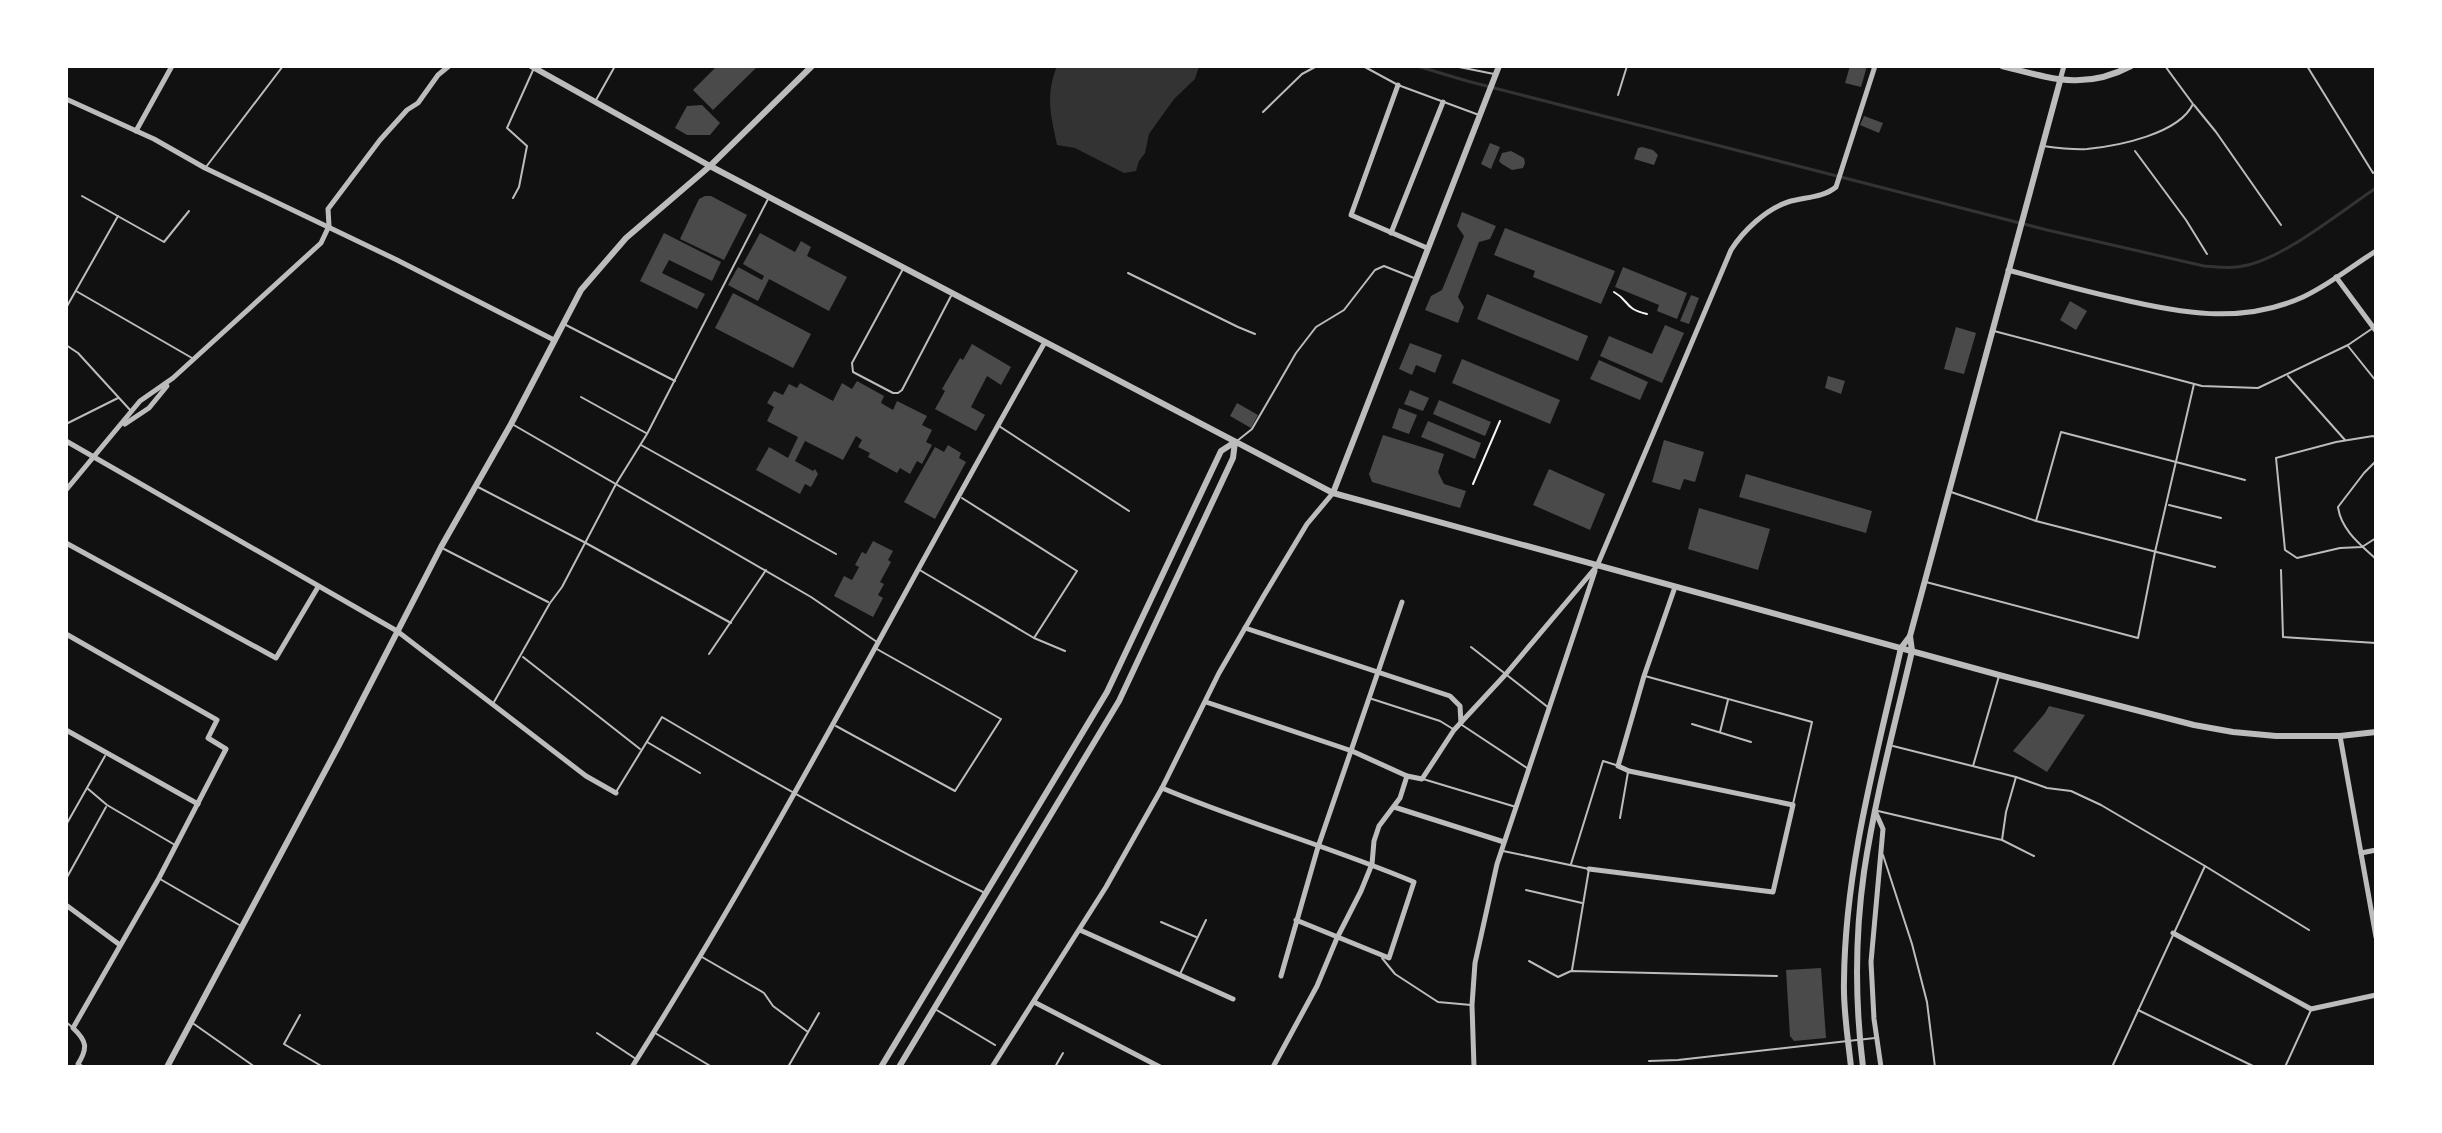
<svg xmlns="http://www.w3.org/2000/svg" width="2442" height="1133" font-family="'PT Sans',sans-serif">
  <style>
    .water { fill: #333 }
    .lines { fill: none; stroke-linecap: round; stroke-linejoin: round }
    .stream { stroke: #333; stroke-width: 3 }
    .building { fill: #4a4a4a }
    .path { stroke: #f5f5f5; stroke-width: 2 }
    .service { stroke: #bcbcbc; stroke-width: 2 }
    .minor { stroke: #bcbcbc; stroke-width: 5 }
    .tertiary { stroke: #bcbcbc; stroke-width: 6 }
  </style>
  <rect width="100%" height="100%" fill="#111"/>
  <!-- water -->
  <path class="water" d="M1057,66H1199L1195,79L1174,99L1149,134L1145,153L1139,161L1136,171L1124,173L1075,148L1057,145C1051,115 1045,96 1057,66Z"/>
  <g class="lines">
    <!-- stream -->
    <path class="stream" d="M1417,66L1467,81L2047,230L2204,266C2219,267 2233,269 2248,265C2288,255 2340,212 2376,188"/>
  </g>
  <!-- building -->
  <g class="building">
    <path d="M717,66H758L713,110L693,90Z"/>
    <path d="M1850,66H1867L1861,87L1845,83Z"/>
    <path d="M702,105L720,123L710,135H687L675,128L687,106Z"/>
    <path d="M1864,116L1883,123L1879,133L1860,125Z"/>
    <path d="M1490,143L1500,147L1491,169L1481,164Z"/>
    <path d="M1642,147L1653,150L1658,155L1654,165L1634,159L1638,148Z"/>
    <path d="M1511,151L1524,158L1525,163L1523,168L1512,170L1502,164L1499,161L1502,153Z"/>
    <path d="M705,196H711L747,215L724,260L680,239L699,199Z"/>
    <path d="M1462,212L1496,226L1490,239L1479,242L1458,297L1464,307L1458,323L1425,310L1431,296L1442,290L1464,236L1457,226Z"/>
    <path d="M1505,228L1615,271L1601,304L1533,277L1535,271L1494,255Z"/>
    <path d="M664,233L721,262L712,281L669,260L662,273L705,294L697,309L640,281Z"/>
    <path d="M760,233L795,252L801,241L811,247L807,256L847,277L829,311L769,279L758,301L728,285L738,267L762,280L764,276L743,264Z"/>
    <path d="M1623,267L1687,293L1677,319L1657,311L1659,305L1615,287Z"/>
    <path d="M733,293L811,334L793,368L715,328Z"/>
    <path d="M1487,294L1588,336L1578,361L1477,319Z"/>
    <path d="M1691,295L1699,298L1689,324L1680,321Z"/>
    <path d="M2070,301L2087,311L2076,330L2060,320Z"/>
    <path d="M1665,325L1684,333L1662,383L1600,356L1609,336L1652,354Z"/>
    <path d="M1956,327L1976,333L1964,374L1944,369Z"/>
    <path d="M1410,343L1442,355L1435,373L1416,365L1412,375L1399,369Z"/>
    <path d="M972,344L1011,367L1001,385L987,376L971,407L985,415L976,431L935,409L945,391L942,389L960,358L963,360Z"/>
    <path d="M1462,359L1560,400L1550,424L1452,383Z"/>
    <path d="M1599,360L1648,382L1640,400L1590,379Z"/>
    <path d="M1828,376L1845,381L1841,394L1825,388Z"/>
    <path d="M857,381L884,396L881,403L893,410L897,401L927,416L922,425L932,430L926,442L932,445L922,464L917,461L910,474L900,468L897,473L868,457L870,453L858,447L862,440L856,436L843,460L805,441L795,461L813,471L815,469L818,474L811,487L805,484L800,494L756,470L769,447L788,458L798,437L767,421L774,407L767,403L774,391L783,395L789,384L797,388L800,383L833,401L842,383L852,389Z"/>
    <path d="M1410,390L1429,398L1423,411L1404,404Z"/>
    <path d="M1439,400L1491,422L1485,436L1433,414Z"/>
    <path d="M1237,403L1258,415L1251,428L1230,416Z"/>
    <path d="M1399,408L1417,415L1409,434L1392,428Z"/>
    <path d="M1428,421L1481,443L1475,459L1421,437Z"/>
    <path d="M1383,435L1444,454L1438,472L1444,484L1466,491L1460,508L1372,482L1369,474Z"/>
    <path d="M1664,440L1704,452L1695,482L1684,479L1680,490L1652,482Z"/>
    <path d="M948,445L961,453L959,458L966,462L935,519L904,502L935,447L944,452Z"/>
    <path d="M1549,469L1605,494L1590,530L1533,505Z"/>
    <path d="M1746,474L1872,511L1866,533L1739,497Z"/>
    <path d="M1699,508L1770,529L1758,570L1688,549Z"/>
    <path d="M873,541L893,551L888,560L891,562L880,582L884,584L878,595L883,598L873,617L834,596L844,576L852,580L859,567L855,565L862,552L866,554Z"/>
    <path d="M2049,706L2085,715L2047,772L2013,751L2045,713Z"/>
    <path d="M1821,968L1826,1038L1794,1041L1790,1036L1786,970Z"/>
  </g>
  <g class="lines">
    <!-- path -->
    <g class="path">
      <path d="M1614,292C1630,301 1624,309 1647,314"/>
      <path d="M1473,484L1500,421"/>
    </g>
    <!-- service -->
    <g class="service">
      <path d="M1363,66L1398,85L1479,115"/>
      <path d="M1454,66L1494,74"/>
      <path d="M2307,66L2373,173L2376,171"/>
      <path d="M1618,95L1627,66"/>
      <path d="M596,100L615,66"/>
      <path d="M2194,105L2216,132L2281,225"/>
      <path d="M1263,112L1302,74L1317,66"/>
      <path d="M2043,146C2058,148 2073,150 2087,149C2118,146 2179,134 2193,104L2165,66"/>
      <path d="M2135,151L2186,220L2207,254"/>
      <path d="M206,167L283,66"/>
      <path d="M82,196L164,242L189,211"/>
      <path d="M513,198L519,187L527,146L507,128L534,68"/>
      <path d="M903,269L852,363L853,372L893,393H898L902,390L951,296"/>
      <path d="M1128,273L1238,327L1255,334"/>
      <path d="M76,291L192,358"/>
      <path d="M66,308L118,216"/>
      <path d="M564,324L675,381"/>
      <path d="M1994,331L2202,386L2258,388L2348,345L2373,328"/>
      <path d="M66,345L78,353L131,411"/>
      <path d="M2348,346L2376,381"/>
      <path d="M2288,376L2345,440"/>
      <path d="M581,397L646,433"/>
      <path d="M66,424L118,398"/>
      <path d="M512,424L811,597L877,642"/>
      <path d="M999,426L1129,511"/>
      <path d="M2376,438L2373,436L2336,442L2276,458L2285,550L2297,558L2340,548L2362,547L2376,538"/>
      <path d="M1237,441L1252,429L1296,353L1316,327L1344,310L1375,270L1384,266L1414,278"/>
      <path d="M641,445L836,554"/>
      <path d="M2376,461L2364,473L2338,507C2341,530 2361,545 2376,559"/>
      <path d="M476,486L584,542L731,623"/>
      <path d="M1951,492L2036,521L2215,567"/>
      <path d="M962,498L1077,571L1034,638"/>
      <path d="M2169,505L2221,518"/>
      <path d="M2036,521L2061,432L2245,480"/>
      <path d="M444,549L548,602"/>
      <path d="M918,569L1034,638L1065,651"/>
      <path d="M2281,570L2283,637L2376,643"/>
      <path d="M1926,582L2138,638L2155,552L2194,384"/>
      <path d="M1471,647L1549,708"/>
      <path d="M709,654L766,570"/>
      <path d="M523,657L640,749"/>
      <path d="M1645,676L1812,722L1793,804"/>
      <path d="M1369,698L1440,721L1453,729"/>
      <path d="M494,702L550,603L562,587L616,484L647,434L768,199"/>
      <path d="M1692,724L1751,742"/>
      <path d="M1462,725L1527,768"/>
      <path d="M836,726L955,791L1001,719L875,648"/>
      <path d="M1720,732L1728,700"/>
      <path d="M647,742L700,773"/>
      <path d="M1893,746L2016,777L2006,812L2002,840"/>
      <path d="M1973,766L1999,676"/>
      <path d="M2016,777L2047,788L2071,791L2101,805L2205,866"/>
      <path d="M1423,779L1516,807"/>
      <path d="M87,788L107,805L175,845"/>
      <path d="M616,792L662,717C767,779 874,840 983,892"/>
      <path d="M1878,811L2002,840L2034,856"/>
      <path d="M1620,818L1628,772"/>
      <path d="M66,825L105,756"/>
      <path d="M1503,851L1589,869L1572,970"/>
      <path d="M1883,855L1912,944L1927,1002L1935,1067"/>
      <path d="M1571,864L1603,761L1616,765"/>
      <path d="M66,879L106,807"/>
      <path d="M160,879L241,926"/>
      <path d="M1526,890L1582,903"/>
      <path d="M1161,922L1196,937"/>
      <path d="M702,957L764,993L773,1006L808,1032"/>
      <path d="M1382,958L1395,974L1438,1002L1471,1005"/>
      <path d="M1529,961L1558,977L1571,971L1777,976"/>
      <path d="M1180,974L1206,920"/>
      <path d="M935,1009L995,1045"/>
      <path d="M2138,1010L2255,1067"/>
      <path d="M300,1015L284,1044L323,1067"/>
      <path d="M66,1022L72,1027"/>
      <path d="M194,1024L255,1067"/>
      <path d="M597,1033L636,1059"/>
      <path d="M655,1033L712,1067"/>
      <path d="M1649,1061L1678,1060L1875,1038"/>
      <path d="M940,1066L942,1067"/>
      <path d="M788,1067L819,1013"/>
      <path d="M1055,1067L1063,1053"/>
      <path d="M2112,1067L2205,866L2309,930"/>
      <path d="M2285,1067L2311,1010"/>
    </g>
    <!-- minor -->
    <g class="minor">
      <path d="M2060,80L2064,66"/>
      <path d="M1398,85L1351,215L1427,248"/>
      <path d="M66,99L154,139L205,168L397,260L554,340"/>
      <path d="M136,131L172,66"/>
      <path d="M1391,233L1443,102"/>
      <path d="M2008,270C2044,280 2079,290 2116,298C2179,313 2241,325 2303,297C2329,285 2352,266 2376,251"/>
      <path d="M2336,277L2376,331"/>
      <path d="M125,424L149,408L167,386"/>
      <path d="M66,441L397,631L586,776L616,793"/>
      <path d="M66,490L140,401L173,378L321,243L329,226L328,209L380,140L407,110L418,103L438,75L449,66"/>
      <path d="M66,543L276,658L318,587"/>
      <path d="M1245,628L1450,696L1460,706L1461,723"/>
      <path d="M66,634L217,720L208,738L226,749L159,878L73,1028C87,1041 88,1048 78,1064L81,1067"/>
      <path d="M1206,702L1352,751L1407,776"/>
      <path d="M66,730L198,804"/>
      <path d="M2340,736L2376,937"/>
      <path d="M1162,788C1245,823 1331,847 1414,882L1389,958L1296,920"/>
      <path d="M1394,807L1504,842"/>
      <path d="M1875,811L1883,829L1871,962L1874,1019L1881,1067"/>
      <path d="M2361,853L2376,850"/>
      <path d="M1589,869L1773,892L1793,805L1629,771L1618,766L1644,676L1675,587"/>
      <path d="M66,905L120,945"/>
      <path d="M1080,930L1233,999"/>
      <path d="M2173,933L2311,1009L2376,995"/>
      <path d="M1281,976L1318,847L1402,602"/>
      <path d="M1034,1002L1160,1067"/>
      <path d="M632,1067C781,832 907,583 1045,342"/>
      <path d="M992,1067L1106,887L1162,788L1219,673L1263,597L1307,524L1333,493"/>
      <path d="M1273,1067L1317,986L1337,938L1361,891L1372,864L1374,841L1379,826L1400,798L1407,776L1422,779L1454,730L1505,675L1597,566L1731,250C1743,231 1766,209 1788,202C1804,197 1823,198 1836,187L1875,66"/>
      <path d="M1474,1067L1472,1005L1475,963L1497,864L1595,571"/>
    </g>
    <!-- tertiary -->
    <g class="tertiary">
      <path d="M531,66L710,166L1333,493L1999,675L2194,725L2233,732L2276,736H2340L2376,732"/>
      <path d="M2002,66C2050,78 2084,91 2131,66"/>
      <path d="M1333,493L1499,66"/>
      <path d="M167,1067L339,745L441,547L511,424L581,290L626,238L710,166L812,66"/>
      <path d="M881,1067L1107,692L1221,451L1235,442"/>
      <path d="M899,1067L1119,701L1233,458L1235,442"/>
      <path d="M1851,1067C1848,1038 1843,1010 1844,981C1845,868 1876,758 1901,648L1910,636L2060,81"/>
      <path d="M1863,1067C1855,1003 1855,936 1864,872C1875,798 1895,724 1912,651L1910,636"/>
    </g>
  </g>
  <!-- border -->
  <rect width="2442" height="1133" fill="none" stroke="#ffffff" stroke-width="136"/>
</svg>
